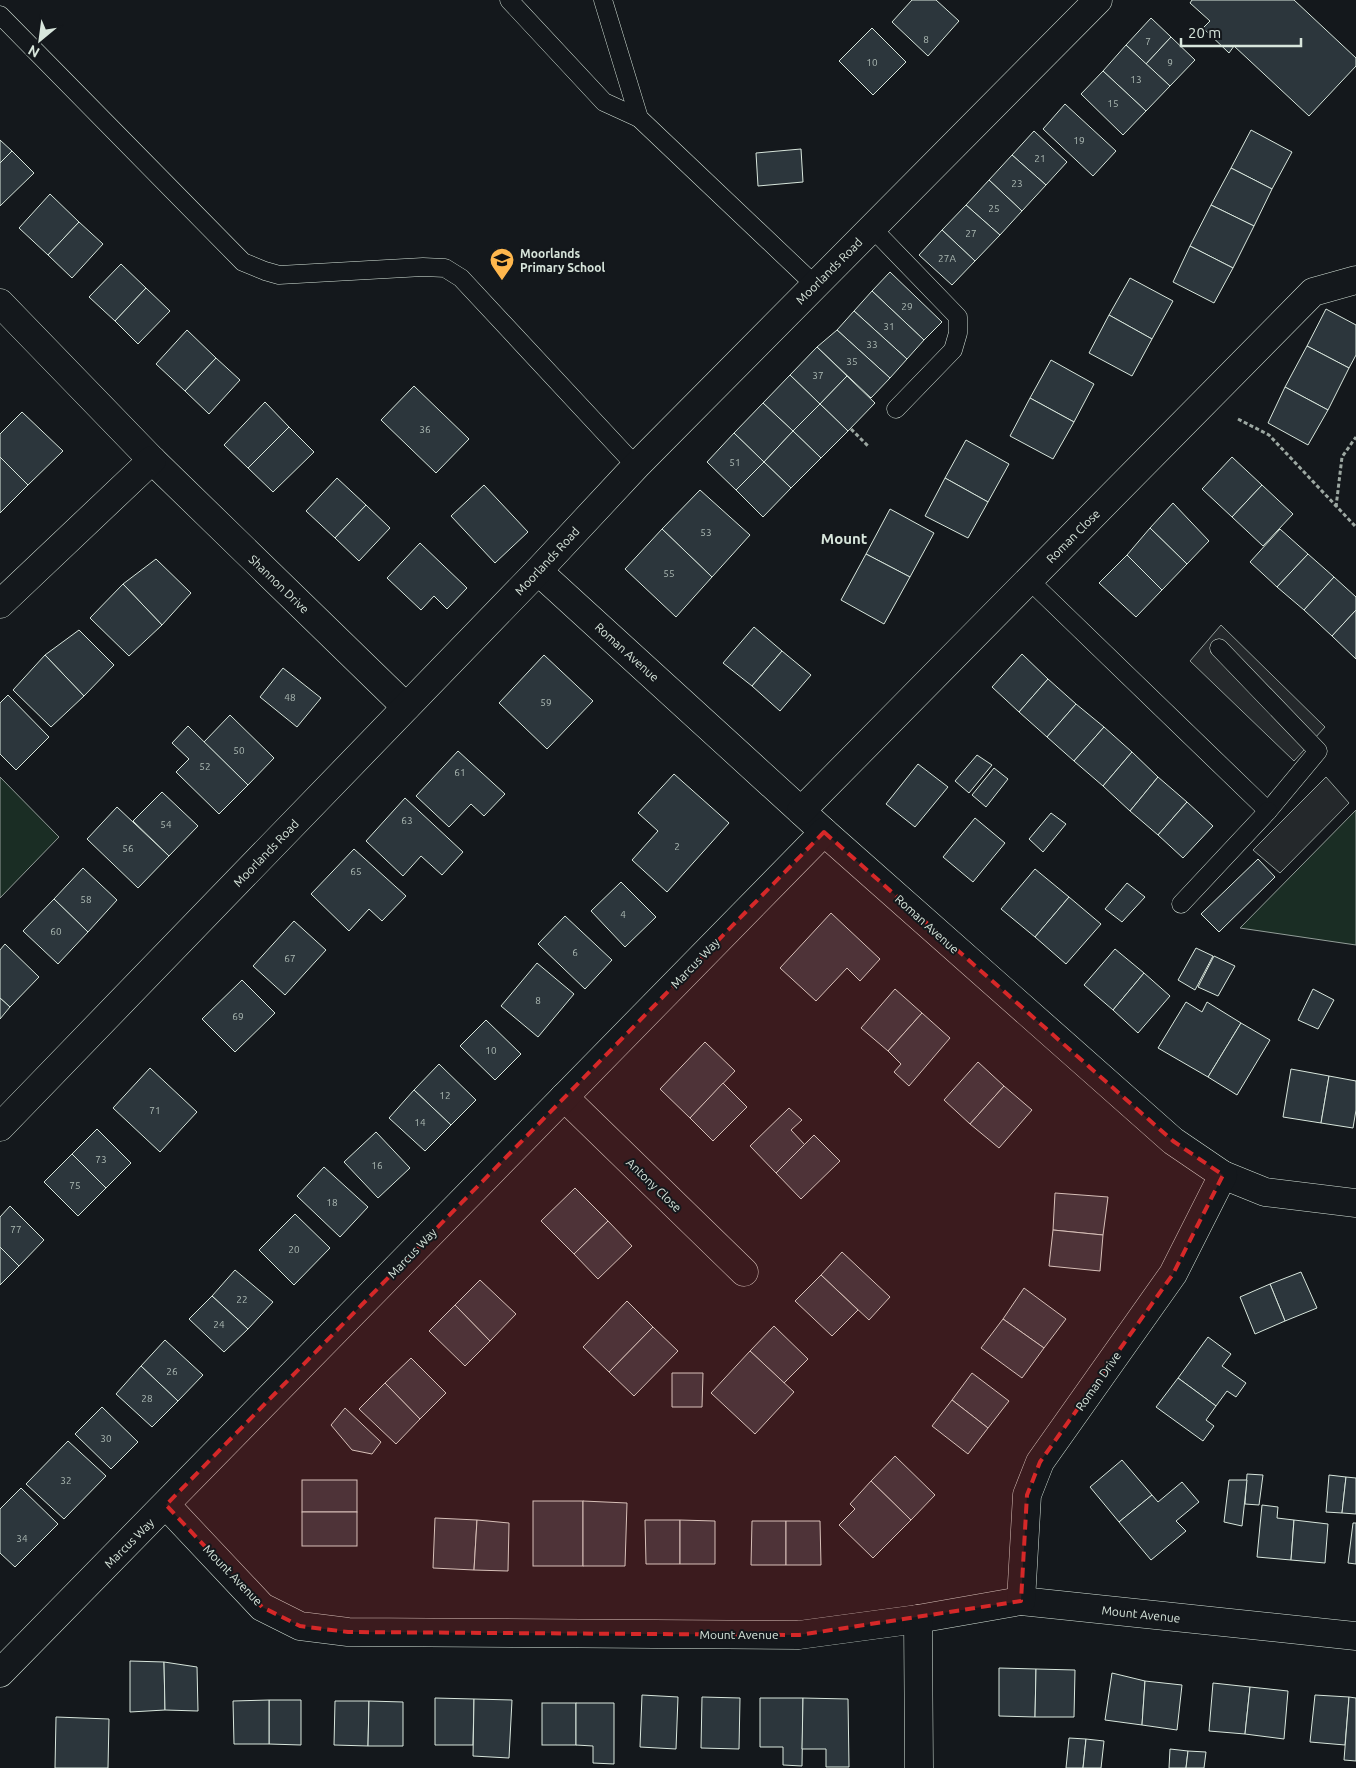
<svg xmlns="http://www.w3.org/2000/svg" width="1356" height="1768" font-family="Ubuntu,sans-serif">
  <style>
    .green { fill: #1a2d24; stroke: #939e99 }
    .parking { fill: #24282b; stroke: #939e99 }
    .building { fill: #2c363c; stroke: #d8e6dc }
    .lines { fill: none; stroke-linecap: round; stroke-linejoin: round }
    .lane-casing { stroke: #d8e6dc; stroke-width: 19 }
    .street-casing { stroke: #d8e6dc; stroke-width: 29 }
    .path { stroke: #9da8a2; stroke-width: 3; stroke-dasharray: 4 2.5; stroke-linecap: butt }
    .lane { stroke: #14181c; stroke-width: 18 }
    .street { stroke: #14181c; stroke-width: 28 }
    .marked { fill: #d62828; fill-opacity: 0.2; stroke: #d62828; stroke-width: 4; stroke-dasharray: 10 6; stroke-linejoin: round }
    .labels { text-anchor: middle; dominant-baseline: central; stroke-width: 4; stroke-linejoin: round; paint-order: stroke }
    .number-label { font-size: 10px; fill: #adbab4 }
    .poi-label { font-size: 12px; font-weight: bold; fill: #d8e6dc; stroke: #14181c; text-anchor: start }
    .street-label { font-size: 12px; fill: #d8e6dc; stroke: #14181c }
    .quarter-label { font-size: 15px; font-weight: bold; fill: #d8e6dc; stroke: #14181c }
  </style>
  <rect width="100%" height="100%" fill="#14181c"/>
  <!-- green -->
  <g class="green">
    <path d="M0,777L59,837L0,898Z"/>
    <path d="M1356,810V945L1240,928Z"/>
  </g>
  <!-- parking -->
  <g class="parking">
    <path d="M1221,625L1325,727L1294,761L1190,661Z"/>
    <path d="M1326,777L1349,803L1280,873L1253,850Z"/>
  </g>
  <!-- building -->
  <g class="building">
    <path d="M912,0H936L959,21L928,56L892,22Z"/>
    <path d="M1192,0H1294L1356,58V66L1309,116L1234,46L1229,53L1203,28L1210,21L1190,3Z"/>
    <path d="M1151,18L1171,37L1146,64L1126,45Z"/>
    <path d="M872,28L906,62L873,95L839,61Z"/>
    <path d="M1171,37L1195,60L1170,86L1146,64Z"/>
    <path d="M1126,45L1170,86L1146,111L1103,71Z"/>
    <path d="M1103,71L1146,111L1123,135L1081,94Z"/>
    <path d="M1065,104L1116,151L1093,176L1043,129Z"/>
    <path d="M1251,130L1292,152L1272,189L1231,168Z"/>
    <path d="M1034,131L1067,162L1046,185L1012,155Z"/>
    <path d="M0,140L12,151L0,163Z"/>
    <path d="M801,149L803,182L758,186L756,153Z"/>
    <path d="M12,151L34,173L0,206V163Z"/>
    <path d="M1012,155L1046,185L1022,211L989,180Z"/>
    <path d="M1231,168L1272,189L1254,226L1211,205Z"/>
    <path d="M989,180L1022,211L1000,235L966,205Z"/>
    <path d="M50,194L79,222L48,255L19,228Z"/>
    <path d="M966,205L1000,235L975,261L942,230Z"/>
    <path d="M1211,205L1254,226L1233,268L1190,246Z"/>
    <path d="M79,222L103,244L72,278L48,255Z"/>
    <path d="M942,230L975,261L952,285L919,255Z"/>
    <path d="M1190,246L1233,268L1214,303L1173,282Z"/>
    <path d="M121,264L146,288L115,321L89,297Z"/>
    <path d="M890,272L942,322L924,340L872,291Z"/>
    <path d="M1130,278L1173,301L1152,339L1109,315Z"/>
    <path d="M146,288L170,311L138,344L115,321Z"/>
    <path d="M872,291L924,340L907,359L854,311Z"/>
    <path d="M1326,309L1356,325V355L1349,368L1307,346Z"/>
    <path d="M854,311L907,359L890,378L837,330Z"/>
    <path d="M1109,315L1152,339L1132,376L1089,353Z"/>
    <path d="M187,330L216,358L185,391L156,364Z"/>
    <path d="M837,330L890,378L871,398L817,347Z"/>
    <path d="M1307,346L1349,368L1328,410L1285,387Z"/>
    <path d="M817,347L847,376L820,404L790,375Z"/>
    <path d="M216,358L240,380L209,414L185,391Z"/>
    <path d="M1051,360L1094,384L1074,422L1030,398Z"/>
    <path d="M790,375L820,404L793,431L763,403Z"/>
    <path d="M847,376L875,403L848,431L820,404Z"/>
    <path d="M414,386L469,439L436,473L381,420Z"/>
    <path d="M1285,387L1328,410L1308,445L1268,423Z"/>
    <path d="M1030,398L1074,422L1053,459L1010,436Z"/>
    <path d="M265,402L289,427L248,468L224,445Z"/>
    <path d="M763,403L793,431L764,462L734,433Z"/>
    <path d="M820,404L848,431L821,458L793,431Z"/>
    <path d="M22,412L63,451L28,485L0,457V434Z"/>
    <path d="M289,427L314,452L273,492L248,468Z"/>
    <path d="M793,431L821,458L791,488L764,462Z"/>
    <path d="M734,433L764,462L736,490L707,462Z"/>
    <path d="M966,440L1009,464L988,502L945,478Z"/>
    <path d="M0,457L28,485L0,513Z"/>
    <path d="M1232,457L1262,485L1232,517L1202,489Z"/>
    <path d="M764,462L791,488L763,517L736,490Z"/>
    <path d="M337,478L366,505L335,538L306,511Z"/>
    <path d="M945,478L988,502L968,538L925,516Z"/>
    <path d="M484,485L528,532L495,563L451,516Z"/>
    <path d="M1262,485L1293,514L1263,546L1232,517Z"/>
    <path d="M700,490L750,535L712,577L662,529Z"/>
    <path d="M1173,503L1209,541L1187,564L1150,528Z"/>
    <path d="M366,505L390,528L359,561L335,538Z"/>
    <path d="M890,509L934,533L910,577L866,554Z"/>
    <path d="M1150,528L1187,564L1162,590L1127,555Z"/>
    <path d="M662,529L712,577L676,617L625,569Z"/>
    <path d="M1280,529L1308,554L1277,587L1250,562Z"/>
    <path d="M420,543L467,588L447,609L434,596L421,610L387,578Z"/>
    <path d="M866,554L910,577L884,624L841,600Z"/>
    <path d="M1308,554L1334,577L1304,610L1277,587Z"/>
    <path d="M1127,555L1162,590L1136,617L1099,583Z"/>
    <path d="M156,559L191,593L162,625L123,584Z"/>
    <path d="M1334,577L1356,597V610L1332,636L1304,610Z"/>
    <path d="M123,584L162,625L129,656L90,618Z"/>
    <path d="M1356,610V659L1332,636Z"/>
    <path d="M754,627L782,651L752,686L723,663Z"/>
    <path d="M79,630L114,665L84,696L45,655Z"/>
    <path d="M782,651L811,675L780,711L752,686Z"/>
    <path d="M1022,654L1048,679L1019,712L992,687Z"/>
    <path d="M45,655L84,696L51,727L13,690Z"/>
    <path d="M544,655L593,701L547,749L499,703Z"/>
    <path d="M283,668L321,698L297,727L260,697Z"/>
    <path d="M1048,679L1076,704L1047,737L1019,712Z"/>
    <path d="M8,695L49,737L16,770L0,754V703Z"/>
    <path d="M1076,704L1104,727L1074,761L1047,737Z"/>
    <path d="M230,715L274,758L248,785L204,742Z"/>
    <path d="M188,726L248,785L219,814L176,772L189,759L172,743Z"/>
    <path d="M1104,727L1132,752L1103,786L1074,761Z"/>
    <path d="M458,751L505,794L484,816L471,804L449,827L416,796Z"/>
    <path d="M1132,752L1158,777L1130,811L1103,786Z"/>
    <path d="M977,755L992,765L969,793L955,781Z"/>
    <path d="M918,764L948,787L915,827L886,804Z"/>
    <path d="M994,768L1008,779L986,807L972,795Z"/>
    <path d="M674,774L729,823L667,892L632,860L658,831L638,813Z"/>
    <path d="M1158,777L1187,802L1158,835L1130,811Z"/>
    <path d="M162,792L198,826L169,856L133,821Z"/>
    <path d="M405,798L463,852L442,875L421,856L403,876L366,841Z"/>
    <path d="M1187,802L1213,826L1183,858L1158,835Z"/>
    <path d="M117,807L169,856L138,888L87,839Z"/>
    <path d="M1051,813L1066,824L1043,852L1029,839Z"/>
    <path d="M975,818L1005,843L973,882L943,857Z"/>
    <path d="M354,849L406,896L382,921L369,909L349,931L311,894Z"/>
    <path d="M1258,859L1275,877L1219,932L1201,914Z"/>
    <path d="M83,868L117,900L88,932L54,899Z"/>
    <path d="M1035,869L1069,897L1035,937L1001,909Z"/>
    <path d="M621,882L656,917L625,947L591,911Z"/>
    <path d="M1127,883L1145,897L1122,922L1105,909Z"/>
    <path d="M1069,897L1101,924L1066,964L1035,937Z"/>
    <path d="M54,899L88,932L58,964L23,931Z"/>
    <path d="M831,913L880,959L860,981L847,968L816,1001L780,968Z"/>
    <path d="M565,916L612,960L585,989L538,944Z"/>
    <path d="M294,921L326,950L285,995L253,966Z"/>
    <path d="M5,944L39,977L10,1007L0,998V950Z"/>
    <path d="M1196,948L1213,956L1195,990L1178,980Z"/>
    <path d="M1115,949L1144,973L1113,1010L1084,985Z"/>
    <path d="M1214,956L1235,966L1218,996L1198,987Z"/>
    <path d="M537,963L574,994L538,1037L501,1006Z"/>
    <path d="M1144,973L1170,996L1138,1033L1113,1010Z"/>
    <path d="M242,980L275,1013L235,1052L202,1019Z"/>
    <path d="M895,989L922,1013L888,1051L861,1028Z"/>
    <path d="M1313,989L1334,1000L1318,1029L1298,1020Z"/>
    <path d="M0,998L10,1007L0,1019Z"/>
    <path d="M1186,1002L1202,1012L1207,1002L1241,1023L1208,1077L1158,1048Z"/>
    <path d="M922,1013L950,1038L909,1086L894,1072L901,1064L888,1051Z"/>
    <path d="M486,1020L521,1054L495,1080L460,1046Z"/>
    <path d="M1241,1023L1270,1040L1237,1095L1208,1077Z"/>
    <path d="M705,1042L735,1071L690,1118L660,1089Z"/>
    <path d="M978,1062L1004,1086L970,1124L944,1100Z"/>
    <path d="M439,1064L476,1100L451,1125L414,1090Z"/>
    <path d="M150,1068L197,1112L160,1152L113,1108Z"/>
    <path d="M1291,1069L1329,1076L1321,1123L1283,1117Z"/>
    <path d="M1329,1076L1356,1081V1110L1353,1128L1321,1123Z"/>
    <path d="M723,1083L747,1107L713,1141L690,1118Z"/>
    <path d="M1004,1086L1032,1110L999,1148L970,1124Z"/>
    <path d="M414,1090L451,1125L425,1151L389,1118Z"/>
    <path d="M789,1108L802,1120L791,1130L805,1145L776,1173L750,1146Z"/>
    <path d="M97,1129L131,1163L106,1188L72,1154Z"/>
    <path d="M376,1132L410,1168L378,1198L344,1162Z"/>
    <path d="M814,1135L840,1161L801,1199L776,1173Z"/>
    <path d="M72,1154L106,1188L78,1216L44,1182Z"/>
    <path d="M324,1167L368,1207L340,1237L297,1196Z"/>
    <path d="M575,1188L608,1221L574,1254L541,1221Z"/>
    <path d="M1055,1193L1108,1197L1103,1235L1053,1230Z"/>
    <path d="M10,1206L44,1240L19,1266L0,1247V1217Z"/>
    <path d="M295,1214L330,1248L294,1285L259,1250Z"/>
    <path d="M608,1221L632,1246L598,1279L574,1254Z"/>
    <path d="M1053,1230L1103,1235L1100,1271L1049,1266Z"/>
    <path d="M0,1247L19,1266L0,1285Z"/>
    <path d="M842,1252L890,1297L869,1320L821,1275Z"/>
    <path d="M235,1270L273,1302L248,1329L212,1296Z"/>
    <path d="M1301,1272L1317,1308L1285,1321L1270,1284Z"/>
    <path d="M821,1275L858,1310L832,1336L795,1301Z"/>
    <path d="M480,1280L516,1314L490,1341L455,1305Z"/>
    <path d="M1270,1284L1285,1321L1255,1334L1240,1297Z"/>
    <path d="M1024,1288L1066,1319L1044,1348L1003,1319Z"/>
    <path d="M212,1296L248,1329L224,1352L189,1319Z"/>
    <path d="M627,1301L653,1327L609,1372L583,1347Z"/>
    <path d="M455,1305L490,1341L465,1366L429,1331Z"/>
    <path d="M1003,1319L1044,1348L1022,1378L981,1348Z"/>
    <path d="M774,1326L808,1359L784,1383L750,1351Z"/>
    <path d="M653,1327L678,1351L634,1396L609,1372Z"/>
    <path d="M1208,1337L1231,1354L1222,1366L1246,1383L1236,1397L1227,1391L1216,1406L1178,1378Z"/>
    <path d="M165,1340L203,1375L178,1401L141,1366Z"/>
    <path d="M750,1351L794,1392L755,1434L711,1393Z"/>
    <path d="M411,1358L446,1393L420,1419L385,1383Z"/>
    <path d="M141,1366L178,1401L152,1427L116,1394Z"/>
    <path d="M672,1373H703L702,1407H672Z"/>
    <path d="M972,1373L1009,1401L988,1428L952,1400Z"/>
    <path d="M1178,1378L1216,1406L1206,1420L1214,1426L1203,1441L1156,1407Z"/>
    <path d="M385,1383L420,1419L396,1444L359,1409Z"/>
    <path d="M952,1400L988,1428L968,1454L932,1426Z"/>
    <path d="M102,1407L138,1442L111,1469L75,1434Z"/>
    <path d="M345,1408L381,1442L372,1454L352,1450L331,1425Z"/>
    <path d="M68,1441L106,1476L64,1519L26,1484Z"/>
    <path d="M895,1456L935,1495L911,1520L871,1481Z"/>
    <path d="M1122,1460L1152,1495L1119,1522L1090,1487Z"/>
    <path d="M1247,1474L1263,1475L1259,1505L1245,1504Z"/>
    <path d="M1329,1475L1346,1477L1342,1513L1326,1512Z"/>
    <path d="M1346,1477L1356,1478V1514L1342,1513Z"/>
    <rect x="302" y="1480" width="55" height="32"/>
    <path d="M1229,1480H1247L1242,1526L1224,1522Z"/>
    <path d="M871,1481L911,1520L873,1558L839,1525L855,1509L850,1504Z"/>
    <path d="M1182,1482L1199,1502L1176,1521L1186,1531L1151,1560L1119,1522L1152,1495L1158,1502Z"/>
    <path d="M21,1488L58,1524L15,1567L0,1553V1509Z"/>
    <rect x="533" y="1501" width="50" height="65"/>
    <path d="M583,1501L627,1503L625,1566H583Z"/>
    <path d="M1262,1505L1278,1507L1277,1518L1294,1520L1291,1560L1257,1557Z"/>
    <rect x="302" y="1512" width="55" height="34"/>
    <path d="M435,1518L477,1520L474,1570L433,1568Z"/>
    <path d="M477,1520L509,1523L508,1571L474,1570Z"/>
    <path d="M645,1520H680V1564H646Z"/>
    <path d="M680,1520L715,1521V1564H680Z"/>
    <path d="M1294,1520L1328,1524L1325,1563L1291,1560Z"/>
    <path d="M752,1521H786V1565H751Z"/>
    <path d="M786,1521H820L821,1565H786Z"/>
    <path d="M1353,1523H1356V1564L1348,1563Z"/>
    <path d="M130,1661L164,1662L165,1710L130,1712Z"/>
    <path d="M164,1662L197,1667L198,1711L165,1710Z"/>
    <path d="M999,1668L1036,1669L1035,1717L999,1716Z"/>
    <path d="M1036,1669L1075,1670L1074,1717H1035Z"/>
    <path d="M1112,1673L1145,1681L1142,1725L1105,1720Z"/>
    <path d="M1145,1681L1182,1685L1177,1730L1142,1725Z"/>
    <path d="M1213,1683L1250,1687L1245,1734L1209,1731Z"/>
    <path d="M1250,1687L1288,1691L1284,1739L1245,1734Z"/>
    <path d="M642,1695L678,1697L676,1749L640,1747Z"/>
    <path d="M1315,1695L1349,1697L1345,1745L1310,1742Z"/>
    <path d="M702,1697L740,1698L739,1749L701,1748Z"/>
    <path d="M1349,1697L1356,1698V1761L1344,1760Z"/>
    <path d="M435,1698L474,1699L473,1745H435Z"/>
    <path d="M760,1698H803L802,1766L783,1765V1747H760Z"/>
    <path d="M803,1698L848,1699L849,1767H826V1749H802Z"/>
    <path d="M474,1699L512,1700L509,1758L473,1756Z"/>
    <path d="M269,1700H301V1745L269,1744Z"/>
    <path d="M269,1700V1744H234L233,1701Z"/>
    <path d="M335,1701H369L368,1746L334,1745Z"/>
    <path d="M369,1701L403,1702V1746H368Z"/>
    <rect x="542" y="1703" width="34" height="42"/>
    <path d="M576,1703H614V1764L593,1763V1746L576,1745Z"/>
    <path d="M56,1717L109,1719L108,1768H55Z"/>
    <path d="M1069,1738L1086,1739L1083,1768H1066Z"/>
    <path d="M1086,1739L1104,1741L1101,1768H1083Z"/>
    <path d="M1170,1749L1188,1751L1186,1768H1169Z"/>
    <path d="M1188,1751L1206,1752L1204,1768H1186Z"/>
  </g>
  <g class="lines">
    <defs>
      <g id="lane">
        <path d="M509,0L604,102L639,118"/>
        <path d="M603,0L639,118L815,285"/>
        <path d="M0,15L243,262L265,271L279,275L423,267L445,268L461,278L636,466"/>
        <path d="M872,228L958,317V333L953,350L896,409"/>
        <path d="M1029,580L1268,811L1318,751L1219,648"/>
        <path d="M1181,904L1268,811"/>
      </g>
      <g id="street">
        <path d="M0,303L152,460L406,707"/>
        <path d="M538,571L824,832L1173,1141L1223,1175L1265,1192L1356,1203"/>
        <path d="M0,604L152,460"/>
        <path d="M801,811L1313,292L1356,280"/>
        <path d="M564,1097L744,1272"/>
        <path d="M0,1127L538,571L636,466L1098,0"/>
        <path d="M166,1505L262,1607L300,1626L348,1632L799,1635L918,1619L1021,1601L1356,1636"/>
        <path d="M1021,1601L1027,1495L1040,1462L1173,1274L1223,1175"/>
        <path d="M918,1619L919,1768"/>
        <path d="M0,1673L824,832"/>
      </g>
    </defs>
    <!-- lane casing -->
    <use href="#lane" class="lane-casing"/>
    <!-- street casing -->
    <use href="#street" class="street-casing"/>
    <!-- path -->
    <g class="path">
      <path d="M1238,419L1269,435L1356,527"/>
      <path d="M851,429L869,447"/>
      <path d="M1336,507L1342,457L1356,437"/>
    </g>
    <!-- lane -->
    <use href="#lane" class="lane"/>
    <!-- street -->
    <use href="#street" class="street"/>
  </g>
  <!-- marked area -->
  <path class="marked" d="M824,832L1173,1141L1223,1175L1173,1274L1040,1462L1027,1495L1021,1601L799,1635L348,1632L300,1626L262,1607L166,1505Z"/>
  <!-- icons -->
  <defs>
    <symbol id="school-pin" viewBox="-11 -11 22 30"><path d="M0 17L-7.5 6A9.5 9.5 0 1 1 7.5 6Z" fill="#ffb74d" stroke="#14181c"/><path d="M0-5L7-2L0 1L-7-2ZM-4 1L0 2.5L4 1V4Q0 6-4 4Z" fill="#111"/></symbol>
  </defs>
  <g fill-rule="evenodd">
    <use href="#school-pin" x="488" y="246" width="28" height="38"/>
  </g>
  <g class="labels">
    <!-- number labels -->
    <g class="number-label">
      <text x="926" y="39">8</text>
      <text x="1148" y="41">7</text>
      <text x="872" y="62">10</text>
      <text x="1170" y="62">9</text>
      <text x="1136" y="79">13</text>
      <text x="1113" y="103">15</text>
      <text x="1079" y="140">19</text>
      <text x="1040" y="158">21</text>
      <text x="1017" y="183">23</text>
      <text x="994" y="208">25</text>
      <text x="971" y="233">27</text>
      <text x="947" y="258">27A</text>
      <text x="907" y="306">29</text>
      <text x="889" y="326">31</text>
      <text x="872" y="344">33</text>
      <text x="852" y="361">35</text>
      <text x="818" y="375">37</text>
      <text x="425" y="429">36</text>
      <text x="735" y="462">51</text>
      <text x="706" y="532">53</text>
      <text x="669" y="573">55</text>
      <text x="290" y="697">48</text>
      <text x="546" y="702">59</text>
      <text x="239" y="750">50</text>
      <text x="205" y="766">52</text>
      <text x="460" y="772">61</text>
      <text x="407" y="820">63</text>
      <text x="166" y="824">54</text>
      <text x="677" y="846">2</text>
      <text x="128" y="848">56</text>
      <text x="356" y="871">65</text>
      <text x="86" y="899">58</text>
      <text x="623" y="914">4</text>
      <text x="56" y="931">60</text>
      <text x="575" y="952">6</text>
      <text x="290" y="958">67</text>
      <text x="538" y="1000">8</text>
      <text x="238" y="1016">69</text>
      <text x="491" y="1050">10</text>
      <text x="445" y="1095">12</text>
      <text x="155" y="1110">71</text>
      <text x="420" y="1122">14</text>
      <text x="101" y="1159">73</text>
      <text x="377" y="1165">16</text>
      <text x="75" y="1185">75</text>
      <text x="332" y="1202">18</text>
      <text x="16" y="1229">77</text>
      <text x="294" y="1249">20</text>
      <text x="242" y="1299">22</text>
      <text x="219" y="1324">24</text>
      <text x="172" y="1371">26</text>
      <text x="147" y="1398">28</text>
      <text x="106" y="1438">30</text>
      <text x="66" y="1480">32</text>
      <text x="22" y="1538">34</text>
    </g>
    <!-- poi labels -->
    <g class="poi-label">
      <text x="520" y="253">Moorlands<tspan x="520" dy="14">Primary School</tspan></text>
    </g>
    <!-- street labels -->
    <g class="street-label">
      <text transform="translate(829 271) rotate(-45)">Moorlands Road</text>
      <text transform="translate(1073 536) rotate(-45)">Roman Close</text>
      <text transform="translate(547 561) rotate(-47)">Moorlands Road</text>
      <text transform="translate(279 584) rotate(44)">Shannon Drive</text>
      <text transform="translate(627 652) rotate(42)">Roman Avenue</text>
      <text transform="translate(266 853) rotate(-46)">Moorlands Road</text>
      <text transform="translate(927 924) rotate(42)">Roman Avenue</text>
      <text transform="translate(695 963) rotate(-46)">Marcus Way</text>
      <text transform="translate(654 1185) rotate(44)">Antony Close</text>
      <text transform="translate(412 1253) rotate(-46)">Marcus Way</text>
      <text transform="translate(1098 1381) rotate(-55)">Roman Drive</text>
      <text transform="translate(129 1543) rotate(-45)">Marcus Way</text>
      <text transform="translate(233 1575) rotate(46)">Mount Avenue</text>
      <text transform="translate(1141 1614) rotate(6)">Mount Avenue</text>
      <text x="739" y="1634">Mount Avenue</text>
    </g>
    <!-- quarter labels -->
    <g class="quarter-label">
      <text x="844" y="538">Mount</text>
    </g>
  </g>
  <!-- north arrow -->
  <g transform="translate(40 40) rotate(209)" stroke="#14181c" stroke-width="4" paint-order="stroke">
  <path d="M0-4L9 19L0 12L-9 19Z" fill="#d8e6dc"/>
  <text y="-8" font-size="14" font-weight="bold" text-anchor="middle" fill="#d8e6dc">N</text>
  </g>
  <!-- scale -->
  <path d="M1181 38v8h120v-8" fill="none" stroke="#d8e6dc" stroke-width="2.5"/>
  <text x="1188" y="38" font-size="15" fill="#d8e6dc" stroke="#14181c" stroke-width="4" paint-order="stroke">20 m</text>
</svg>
